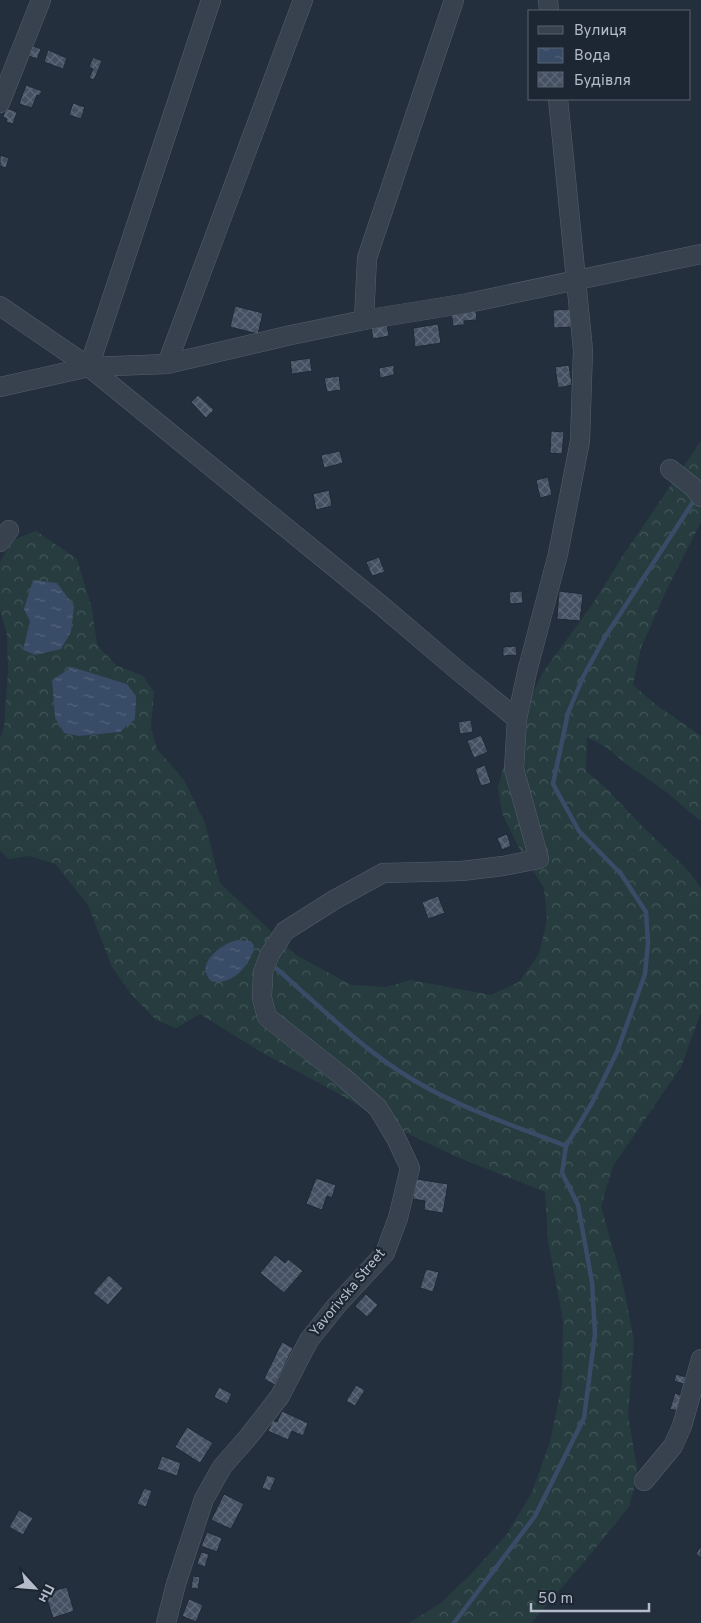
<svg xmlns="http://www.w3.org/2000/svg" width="701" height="1623" font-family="Overpass,sans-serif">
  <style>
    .forest { fill: url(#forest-crowns); fill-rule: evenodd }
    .water { fill: url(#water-ripples) }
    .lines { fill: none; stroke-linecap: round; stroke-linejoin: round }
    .stream { stroke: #394c67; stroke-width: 4.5 }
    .building { fill: url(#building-cross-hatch); stroke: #1f2835 }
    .minor-casing { stroke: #565f6c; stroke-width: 20 }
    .minor { stroke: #38414e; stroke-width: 19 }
    .labels { text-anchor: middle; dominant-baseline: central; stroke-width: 4.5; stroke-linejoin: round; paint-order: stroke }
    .street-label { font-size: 14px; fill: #b4bcc9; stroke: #1d2633 }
  </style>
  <defs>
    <pattern id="forest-crowns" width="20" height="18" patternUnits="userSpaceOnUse" patternTransform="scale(1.25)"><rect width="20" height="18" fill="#263c3f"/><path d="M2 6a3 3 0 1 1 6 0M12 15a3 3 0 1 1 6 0" fill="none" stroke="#435659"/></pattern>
    <pattern id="water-ripples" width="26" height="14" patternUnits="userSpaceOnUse" patternTransform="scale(1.25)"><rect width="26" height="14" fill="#394c67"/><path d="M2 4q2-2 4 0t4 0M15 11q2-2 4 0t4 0" fill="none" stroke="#53647b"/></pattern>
    <pattern id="building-cross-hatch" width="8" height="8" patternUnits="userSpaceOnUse" patternTransform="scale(1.25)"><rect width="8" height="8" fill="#455162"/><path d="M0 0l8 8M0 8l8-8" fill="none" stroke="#5d6877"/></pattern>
  </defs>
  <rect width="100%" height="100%" fill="#242f3e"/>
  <!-- forest -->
  <path class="forest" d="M701,441V522L667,589L641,648L633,685L655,704L701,736V820L698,819L665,791L625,763L606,747L587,737L586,771L605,787L642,826L686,868L701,888V1012L681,1067L613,1166L601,1206L623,1284L634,1341L628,1415L638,1474L629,1507L584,1562L531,1623H409L441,1603L472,1573L507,1534L532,1492L550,1442L562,1384L563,1320L548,1241L545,1192L457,1157L394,1127L336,1092L259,1051L200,1014L176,1028L156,1020L131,994L112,967L88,905L55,864L30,856L9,859L0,851V738L4,727L8,672L7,635L0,610V562L13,540L36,531L77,559L92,609L97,645L116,665L143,676L154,692L151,728L157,749L184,780L205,823L220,883L296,955L351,985L387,987L410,980L491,995L519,982L539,954L547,920L544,888L521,852L502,813L498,787L507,755L524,710L543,672L592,605L622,557ZM30,621L35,655L24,650ZM72,667L127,684L120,732L79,736L64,733L55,718L52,680ZM254,948L245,965L207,977L206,965L215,951Z"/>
  <!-- water -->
  <g class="water">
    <path d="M33,580L57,583L74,606L71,632L61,649L35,655L23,650L30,621L24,609Z"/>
    <path d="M72,667L127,684L136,696L135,719L120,732L79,736L64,733L55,718L52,680Z"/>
    <path d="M237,940L250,941L254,945C252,964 232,987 211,981C194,964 221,944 237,940Z"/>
  </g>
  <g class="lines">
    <!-- stream -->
    <g class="stream">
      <path d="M277,969C317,1004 355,1042 399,1071C450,1105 510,1124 566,1146"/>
      <path d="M454,1623L535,1516L584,1418L595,1334L592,1282L578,1205L562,1173L566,1146L592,1103L617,1052L645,974L648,943L646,912L621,874L579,831L553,784L568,713L583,677L605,637L695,499"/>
    </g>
  </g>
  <!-- building -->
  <g class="building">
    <path d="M28,44L41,49L37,59L24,54Z"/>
    <path d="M48,50L67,58L63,69L44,62Z"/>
    <path d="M93,57L102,61L94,80L89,78L93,69L89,67Z"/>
    <path d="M26,85L42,91L39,96L37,95L32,108L19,104Z"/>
    <path d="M73,103L85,107L81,119L69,115Z"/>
    <path d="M6,108L17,112L13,124L6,122L7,119L3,117Z"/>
    <path d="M0,155L9,158L6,168L0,166Z"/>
    <path d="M235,306L263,313L258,334L230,327Z"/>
    <path d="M571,309L572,327L554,328L553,310Z"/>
    <path d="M451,310L463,313L476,311L477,320L464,321V325L453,326Z"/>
    <path d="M438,324L441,343L415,347L413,328Z"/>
    <path d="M387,325L389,336L373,339L371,327Z"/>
    <path d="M310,358L312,371L292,374L290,361Z"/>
    <path d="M394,365V375L380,378L379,368Z"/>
    <path d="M569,365L572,385L558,388L555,367Z"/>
    <path d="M339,376L341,390L327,392L324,378Z"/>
    <path d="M198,395L214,410L206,418L191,402Z"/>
    <path d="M551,431L564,432L562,454L550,453Z"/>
    <path d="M340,451L343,463L324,468L321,455Z"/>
    <path d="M548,477L552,495L540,498L536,480Z"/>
    <path d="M329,490L332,506L316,510L313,494Z"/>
    <path d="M379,557L385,572L372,576L366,562Z"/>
    <path d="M522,591L523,603L510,604L509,592Z"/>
    <path d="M559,591L583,594L580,621L557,619Z"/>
    <path d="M516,646L517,655L503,656V647Z"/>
    <path d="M471,720L473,732L460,734L458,722Z"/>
    <path d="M481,735L488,752L474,758L467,741Z"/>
    <path d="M485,765L491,783L481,786L475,769Z"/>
    <path d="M507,834L511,846L502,850L497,838Z"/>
    <path d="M438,896L445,913L428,919L422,902Z"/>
    <path d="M316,1178L336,1185L332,1198L327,1196L322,1210L306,1204Z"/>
    <path d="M416,1179L448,1184L443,1213L424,1210L425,1201L413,1199Z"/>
    <path d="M275,1255L285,1263L288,1259L303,1271L284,1293L260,1273Z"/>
    <path d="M426,1269L439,1272L433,1292L420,1288Z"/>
    <path d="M109,1275L123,1288L108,1305L93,1293Z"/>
    <path d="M366,1294L378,1305L367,1317L355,1306Z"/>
    <path d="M282,1342L293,1348L275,1385L264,1379Z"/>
    <path d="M676,1374L689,1378L687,1385L674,1381Z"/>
    <path d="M356,1385L365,1390L355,1406L346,1401Z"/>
    <path d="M219,1387L232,1394L227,1404L214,1397Z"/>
    <path d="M675,1393L683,1396L678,1411L670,1409Z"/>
    <path d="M282,1411L308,1423L303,1436L292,1431L288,1440L268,1431L273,1420L277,1422Z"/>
    <path d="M187,1427L213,1443L200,1463L175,1447Z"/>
    <path d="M162,1456L181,1463L177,1476L157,1469Z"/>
    <path d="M267,1475L276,1478L270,1491L262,1488Z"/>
    <path d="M144,1488L152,1491L146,1507L137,1504Z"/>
    <path d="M224,1494L244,1504L231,1529L211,1520Z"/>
    <path d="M19,1510L33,1518L23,1535L9,1527Z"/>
    <path d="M207,1532L222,1538L217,1552L201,1546Z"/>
    <path d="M701,1546V1558L696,1554Z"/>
    <path d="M201,1552L209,1554L205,1567L197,1564Z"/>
    <path d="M193,1576L200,1577L198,1589L191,1588Z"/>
    <path d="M67,1587L74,1611L53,1618L45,1593Z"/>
    <path d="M189,1599L203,1605L196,1622L182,1616Z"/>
  </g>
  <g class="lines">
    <defs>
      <g id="minor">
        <path d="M548,0L549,11"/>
        <path d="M0,103L41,0"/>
        <path d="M0,306L89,367L382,606L456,669L517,719"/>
        <path d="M364,320L367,258L454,0"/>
        <path d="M167,364L303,0"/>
        <path d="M89,367L211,0"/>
        <path d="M0,387L89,367L167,364L291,335L364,320L468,303L701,254"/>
        <path d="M670,469L693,487L701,497"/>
        <path d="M0,542L9,530"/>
        <path d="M644,1481L673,1446L682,1426L701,1359"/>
        <path d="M166,1623L176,1584L204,1499L222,1467L249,1436L280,1396L309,1340L337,1305L385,1253L398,1218L410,1168L396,1138L378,1108L342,1076L267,1017L262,998L263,972L270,954L285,931L334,900L383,873L462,871L503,866L539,859L514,769L517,719L527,672L558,554L580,441L583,350L558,99"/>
      </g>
    </defs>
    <!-- minor casing -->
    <use href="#minor" class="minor-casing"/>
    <!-- minor -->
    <use href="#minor" class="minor"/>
  </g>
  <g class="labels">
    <!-- street labels -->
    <g class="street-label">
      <text transform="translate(348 1293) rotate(-50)">Yavorivska Street</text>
    </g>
  </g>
  <!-- legend -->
  <rect x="528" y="10" width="162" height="90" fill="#1d2633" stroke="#59626f"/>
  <rect x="538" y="26" width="25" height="8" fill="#38414e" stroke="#59626f"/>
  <text x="574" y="35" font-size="15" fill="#b4bcc9">Вулиця</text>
  <rect x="538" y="48" width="25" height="15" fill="url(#water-ripples)" stroke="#59626f"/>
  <text x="574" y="60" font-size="15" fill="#b4bcc9">Вода</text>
  <rect x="538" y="72" width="25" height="15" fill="url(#building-cross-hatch)" stroke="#59626f"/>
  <text x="574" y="85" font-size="15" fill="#b4bcc9">Будівля</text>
  <!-- north arrow -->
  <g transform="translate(35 1588) rotate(116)" stroke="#1d2633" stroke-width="4" paint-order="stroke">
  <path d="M0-4L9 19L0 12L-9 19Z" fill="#b4bcc9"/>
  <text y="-8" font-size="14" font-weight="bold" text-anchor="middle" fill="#b4bcc9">Пн</text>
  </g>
  <!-- scale -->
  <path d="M531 1603v8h118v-8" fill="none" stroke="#b4bcc9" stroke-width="2.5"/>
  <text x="538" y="1603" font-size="15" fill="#b4bcc9" stroke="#1d2633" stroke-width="4" paint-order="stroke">50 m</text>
</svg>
